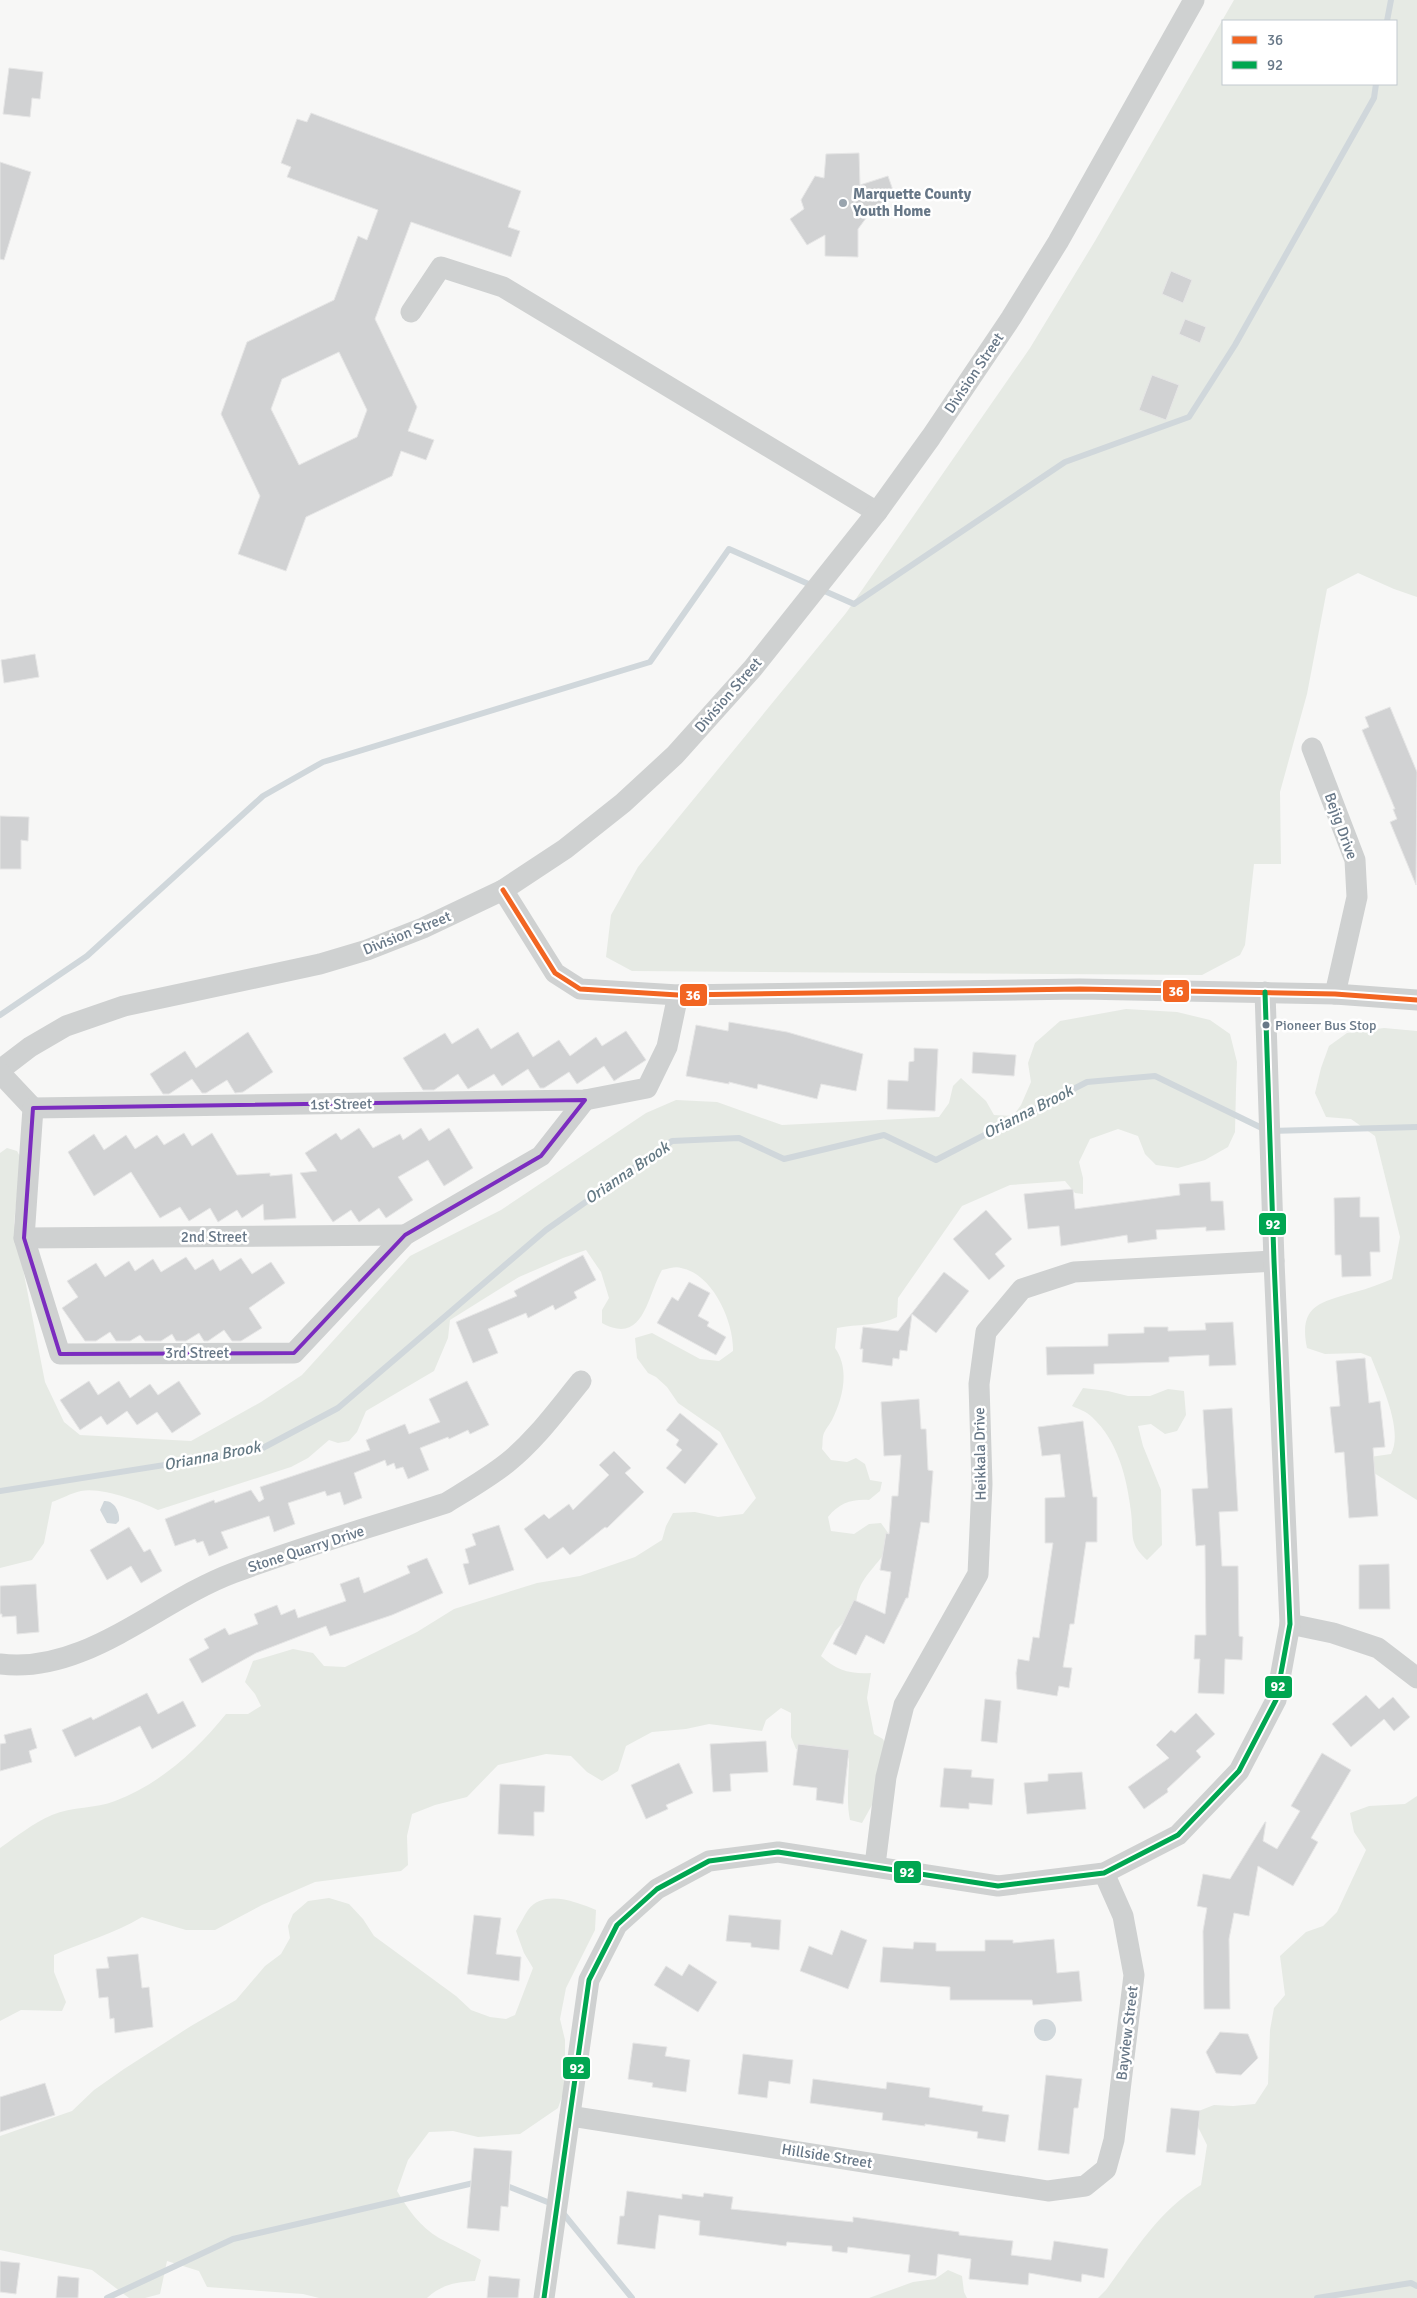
<svg xmlns="http://www.w3.org/2000/svg" width="1417" height="2298" font-family="Signika,sans-serif">
  <style>
    .green { fill: #e6eae4; fill-rule: evenodd }
    .water { fill: #d0d7db }
    .lines { fill: none; stroke-linecap: round; stroke-linejoin: round }
    .stream { stroke: #d0d7db; stroke-width: 6 }
    .building { fill: #d1d2d3; stroke: #e6e6e6; fill-rule: evenodd }
    .minor { stroke: #cfd1d1; stroke-width: 21 }
    .bus-1-casing { stroke: #fff; stroke-width: 9 }
    .bus-2-casing { stroke: #fff; stroke-width: 9 }
    .bus-1 { stroke: #f26522; stroke-width: 5 }
    .bus-2 { stroke: #00a651; stroke-width: 5 }
    .marked { fill: none; stroke: #7b2cbf; stroke-width: 4; stroke-linejoin: round }
    .poi-dot { fill: #99a4ae; stroke: #fff; stroke-width: 2 }
    .bus-dot { fill: #677787; stroke: #fff; stroke-width: 2 }
    .labels { text-anchor: middle; dominant-baseline: central; stroke-width: 5; stroke-linejoin: round; paint-order: stroke }
    .bus-label { font-size: 14px; fill: #677787; stroke: #fff; text-anchor: start }
    .poi-label { font-size: 15px; font-weight: bold; fill: #677787; stroke: #fff; text-anchor: start }
    .street-label { font-size: 15px; fill: #677787; stroke: #fff }
    .water-label { font-size: 16px; font-style: italic; fill: #637883; stroke: #fff }
    .line-badge { stroke: #fff; stroke-width: 2 }
    .badge-label { font-size: 14px; text-anchor: middle; font-weight: bold; fill: #fff }
  </style>
  <rect width="100%" height="100%" fill="#f7f7f6"/>
  <!-- green -->
  <g class="green">
    <path d="M1234,0H1417V597L1394,589L1358,573L1327,589L1307,694L1280,792L1281,864H1254L1245,945L1240,955L1202,975L632,971L606,957L611,915L638,867L846,613L1030,348L1095,241ZM1223,21H1396V84H1223Z"/>
    <path d="M1126,1009L1177,1012L1210,1020L1230,1034L1237,1062L1236,1089L1235,1132L1228,1147L1205,1160L1178,1168L1156,1165L1145,1154L1138,1136L1118,1129L1090,1139L1079,1162L1083,1178V1194L1075,1193L1065,1181L1010,1185L962,1206L898,1298L897,1317C879,1326 857,1324 837,1328L835,1348C850,1369 843,1398 832,1420C830,1424 826,1428 824,1433C822,1437 823,1444 822,1449L831,1460L847,1462L856,1458L865,1464L870,1480L882,1482L880,1491L869,1500C852,1499 839,1503 828,1517L831,1531L854,1534L869,1524L881,1523L891,1537C888,1544 886,1553 881,1558C866,1577 856,1584 856,1610L835,1631L821,1656C837,1671 850,1674 871,1673L867,1698L874,1734L883,1739L889,1751L872,1805L862,1823L850,1820C846,1803 849,1777 849,1758C831,1750 815,1753 796,1749L791,1737V1713L781,1708L766,1720L762,1731L709,1724L686,1729L652,1732L626,1746L618,1771L602,1781L587,1772L571,1756L546,1754L498,1765L467,1797L435,1805L412,1814L407,1836L408,1865L401,1871L315,1882L262,1905L215,1930H186L142,1917C114,1934 83,1942 54,1955V1972L66,2002L62,2011L21,2010L0,2021V1848C16,1837 33,1823 52,1815C72,1806 96,1809 115,1801C160,1784 196,1751 226,1714H248L261,1706L255,1694L245,1682L253,1661L293,1649L313,1653L324,1666L345,1667L417,1632L454,1609L537,1583L580,1576L635,1557L662,1540L666,1526L673,1513L695,1512L718,1517L743,1514L756,1498L720,1432L678,1403L667,1387L656,1377L648,1373L637,1358L635,1338L652,1333L700,1359L719,1361L733,1351C734,1322 713,1274 681,1268C676,1266 668,1269 662,1270C647,1296 644,1346 602,1323V1310L609,1298L601,1272L586,1250L563,1258L519,1277L450,1320L448,1338L434,1371L366,1411L357,1432L349,1441L338,1443L329,1440L308,1458L291,1467L158,1510C139,1501 102,1487 81,1491C71,1493 61,1499 52,1502L44,1543L32,1560L0,1568V1153L7,1148L17,1151L24,1164L17,1195L14,1223L45,1382L64,1422L80,1435L191,1441L261,1402L302,1375L410,1256L501,1210L646,1113L676,1100L717,1102L782,1125L939,1117L949,1103L953,1086L961,1078L986,1101L994,1115L1013,1116L1021,1105L1031,1082L1028,1063L1035,1043L1060,1021Z"/>
    <path d="M1384,1028L1417,1031V1500L1366,1468L1363,1458L1391,1454C1404,1430 1380,1381 1371,1357L1361,1353L1325,1354L1307,1348C1298,1305 1321,1302 1355,1292C1367,1289 1380,1284 1392,1279L1400,1237L1375,1136L1351,1119L1326,1117L1315,1093L1321,1068L1329,1046L1347,1033Z"/>
    <path d="M1083,1388L1108,1391L1128,1396H1150L1168,1389L1184,1391L1186,1415L1177,1431L1165,1434L1151,1424L1138,1426L1143,1446L1161,1490L1162,1545L1147,1560C1128,1543 1134,1535 1131,1512C1127,1478 1118,1441 1092,1417C1087,1412 1079,1409 1072,1406Z"/>
    <path d="M1417,1796V2298H1098L1106,2290C1134,2252 1159,2210 1201,2185L1207,2145L1199,2129L1196,2112L1214,2105L1233,2106L1255,2104L1268,2084L1270,2030L1274,2008L1285,1995L1280,1956L1306,1932L1323,1926L1337,1912L1366,1850L1354,1832L1350,1813L1369,1806L1405,1804Z"/>
    <path d="M329,1898L349,1904L363,1919L374,1936L456,1996L471,2010L490,2017L506,2019L515,2015L533,1968L524,1953L516,1931C520,1924 524,1916 528,1910C544,1889 576,1902 596,1910L595,1930L566,1988L560,2019L565,2040V2088L558,2108L520,2134L478,2137L453,2131L429,2132L408,2160L397,2191C408,2209 420,2227 439,2238C453,2246 467,2251 481,2260L475,2281C455,2282 441,2285 427,2298H319L303,2294L207,2287L199,2271L167,2261L160,2294L145,2298H129L92,2270L0,2250V2136L72,2111L94,2090L124,2069L191,2026L236,2000L265,1966L281,1954L290,1938L288,1926L293,1914L308,1901Z"/>
    <path d="M948,2270L962,2276L964,2292L967,2298H869L913,2282L935,2279Z"/>
  </g>
  <!-- water -->
  <g class="water">
    <path d="M104,1501C114,1500 120,1512 119,1521L116,1524L107,1523L100,1510Z"/>
    <circle cx="1045" cy="2030" r="11"/>
  </g>
  <g class="lines">
    <!-- stream -->
    <g class="stream">
      <path d="M1387,21L1391,0"/>
      <path d="M0,1015L87,956L263,796L323,762L650,662L729,549L854,604L1065,462L1189,417L1235,345L1374,98L1376,84"/>
      <path d="M0,1491L259,1450L338,1408L546,1230L672,1141L739,1138L784,1159L884,1135L936,1160L1087,1082L1155,1076L1268,1131L1417,1127"/>
      <path d="M502,2184L555,2205"/>
      <path d="M562,2212L632,2298"/>
      <path d="M107,2298L233,2239L478,2182"/>
      <path d="M1317,2298L1411,2283L1417,2286"/>
    </g>
  </g>
  <!-- building -->
  <g class="building">
    <path d="M9,68L43,72L40,99L32,98L30,117L3,114Z"/>
    <path d="M311,113L521,191L508,227L520,231L511,257L411,222L375,319L417,407L408,431L434,440L426,460L401,451L392,476L306,517L286,571L238,554L260,496L221,414L247,342L334,300L358,236L367,240L378,210L287,177L291,167L281,163L297,119L307,122ZM339,352L367,410L357,437L299,465L271,409L282,379Z"/>
    <path d="M859,153L860,185L888,176L896,199L875,206L858,229V257L825,256V235L807,245L790,219L804,209L801,200L815,176L824,178L826,154Z"/>
    <path d="M0,162L31,172L4,260L0,259Z"/>
    <path d="M1171,271L1192,280L1183,303L1162,294Z"/>
    <path d="M1185,319L1206,327L1200,343L1179,334Z"/>
    <path d="M1152,375L1179,385L1166,420L1139,410Z"/>
    <path d="M35,654L39,677L4,683L1,660Z"/>
    <path d="M1390,707L1417,772L1416,885L1390,822L1397,819L1393,809H1395L1362,730L1369,727L1365,717Z"/>
    <path d="M0,816L29,817L28,841L21,840V869H0Z"/>
    <path d="M729,1022L787,1032L863,1054L856,1091L821,1084L817,1099L758,1084L757,1089L729,1082V1084L686,1076L696,1025L728,1031Z"/>
    <path d="M478,1028L491,1049L518,1032L533,1057L559,1040L570,1056L596,1037L602,1046L626,1031L646,1060L614,1081L604,1066L577,1084L569,1072L544,1088H540L528,1069L502,1086L494,1074L468,1089L458,1074L434,1090H423L403,1058L445,1033L452,1044Z"/>
    <path d="M248,1032L273,1072L243,1092L235,1093L227,1080L206,1093H202L192,1079L169,1094H163L150,1074L185,1051L196,1068Z"/>
    <path d="M914,1048L938,1049L935,1111L887,1109L888,1080L908,1081L909,1062L914,1061Z"/>
    <path d="M973,1052L1016,1055L1014,1076L972,1073Z"/>
    <path d="M359,1128L373,1148L400,1134L403,1140L421,1128L429,1141L449,1128L473,1168L444,1186L428,1160L398,1177L413,1200L386,1218L379,1208L359,1222L351,1210L333,1222L300,1173L317,1171L305,1153L336,1133L341,1140Z"/>
    <path d="M184,1133L192,1146L212,1133L237,1175L270,1173V1176L292,1174L296,1218L264,1220L263,1204L242,1218L237,1210L218,1222L210,1208L189,1221L180,1207L160,1218L131,1172L94,1196L68,1152L94,1134L104,1150L126,1135L135,1149L157,1135L164,1145Z"/>
    <path d="M1210,1182L1211,1201H1223L1225,1230L1206,1231V1227L1156,1230L1157,1239L1128,1243L1127,1235L1061,1246L1059,1226L1028,1229L1024,1194L1073,1189L1075,1209L1180,1195L1179,1184Z"/>
    <path d="M1360,1197V1217H1379L1380,1252H1370L1371,1276L1342,1277L1341,1255H1335L1334,1198Z"/>
    <path d="M986,1210L1012,1239L995,1254L1005,1266L989,1280L953,1239Z"/>
    <path d="M583,1255L596,1280L574,1292L577,1298L555,1310L553,1305L528,1318L526,1313L488,1329L498,1353L473,1363L456,1322L517,1296L514,1291Z"/>
    <path d="M186,1257L195,1270L213,1259L220,1271L241,1258L252,1274L271,1262L285,1283L249,1308L262,1328L241,1341H232L224,1330L208,1341H204L199,1333L186,1341H176L172,1334L161,1341H145L140,1335L130,1341H116L110,1332L96,1341H85L62,1308L78,1297L67,1281L96,1263L105,1277L129,1261L135,1271L153,1259L161,1272Z"/>
    <path d="M944,1272L969,1291L936,1333L912,1314L907,1351L900,1350L899,1359L893,1358L892,1366L862,1362L863,1349H860L863,1327L898,1331Z"/>
    <path d="M689,1282L710,1293L698,1316L709,1322L707,1326L726,1337L716,1355L657,1323L672,1297L678,1301Z"/>
    <path d="M1233,1322L1236,1365L1209,1366V1355L1169,1357V1362L1094,1364V1374L1047,1375L1046,1347L1108,1346V1334L1144,1333V1327H1168V1331L1206,1330L1205,1323Z"/>
    <path d="M1365,1358L1369,1403L1380,1401L1385,1447L1373,1448L1378,1516L1349,1518L1344,1452L1335,1453L1330,1407L1340,1406L1336,1361Z"/>
    <path d="M89,1381L98,1395L119,1381L130,1398L150,1384L158,1395L179,1381L201,1414L172,1433L157,1412L137,1425L127,1411L107,1425L101,1416L80,1430L60,1400Z"/>
    <path d="M467,1381L489,1425L470,1434L468,1430L449,1439L448,1437L420,1448L429,1470L408,1479L403,1467L396,1469L394,1463L387,1466L385,1460L354,1473L362,1498L344,1505L340,1492L327,1496L325,1491L288,1503L295,1524L274,1532L269,1516L221,1532L228,1548L209,1556L203,1541L197,1543L195,1539L175,1546L165,1519L214,1500L215,1503L251,1490L259,1502L264,1499L260,1487L370,1450L366,1440L405,1424L409,1434L440,1422L429,1399Z"/>
    <path d="M919,1399L921,1429H926L928,1470L933,1471L929,1523L921,1522L908,1598H906L884,1644L866,1635L856,1655L833,1644L854,1600L885,1614L891,1572L880,1570L886,1533L889,1534L892,1496H898L901,1455L884,1456L881,1402Z"/>
    <path d="M1232,1408L1238,1511L1219,1512L1222,1566H1238L1239,1636L1243,1637L1242,1660L1225,1659L1224,1694L1198,1693L1200,1659H1194L1195,1635H1206L1205,1545L1196,1546L1192,1489L1208,1488L1203,1410Z"/>
    <path d="M680,1413L718,1444L685,1484L666,1468L682,1450L676,1445L679,1440L666,1430Z"/>
    <path d="M1083,1421L1093,1497H1097V1542H1086L1074,1624H1070L1063,1667L1072,1668L1069,1688L1059,1686L1057,1696L1017,1689L1016,1673L1018,1659L1029,1661L1033,1637L1039,1638L1053,1543H1045V1498L1065,1497L1060,1454L1042,1456L1038,1427Z"/>
    <path d="M614,1451L631,1468L625,1473L644,1492L607,1528L605,1527L570,1555L563,1547L547,1559L524,1529L544,1514L549,1519L569,1504L573,1510L609,1475L599,1465Z"/>
    <path d="M499,1525L514,1570L469,1585L463,1564L469,1563L465,1549L476,1545L472,1534Z"/>
    <path d="M129,1527L144,1552L150,1549L162,1571L141,1583L131,1566L107,1580L90,1550Z"/>
    <path d="M427,1558L443,1593L392,1615L330,1636L326,1626L256,1653L202,1683L189,1659L209,1648L204,1639L225,1628L229,1635L258,1624L254,1614L277,1605L281,1615L295,1609L298,1618L346,1601L340,1584L359,1577L364,1593L410,1573L407,1566Z"/>
    <path d="M1389,1564L1390,1609H1359V1565Z"/>
    <path d="M36,1584L39,1632L17,1634L16,1616L2,1617V1614H0V1586Z"/>
    <path d="M147,1693L158,1714L183,1701L196,1726L152,1749L140,1726L75,1757L62,1730L91,1717L93,1720Z"/>
    <path d="M1366,1695L1379,1709L1393,1697L1410,1717L1394,1731L1384,1719L1351,1747L1332,1724Z"/>
    <path d="M985,1699L1001,1701L997,1743L981,1741Z"/>
    <path d="M1196,1713L1215,1734L1196,1751L1201,1757L1167,1789L1168,1792L1144,1809L1128,1787L1169,1758L1156,1745L1171,1730L1175,1733Z"/>
    <path d="M31,1728L37,1748L29,1751L32,1762L0,1771V1744L6,1743L4,1735Z"/>
    <path d="M766,1741L768,1772L730,1774L731,1791L713,1792L710,1744Z"/>
    <path d="M798,1744L849,1750L843,1804L816,1800L817,1788L793,1785Z"/>
    <path d="M1322,1753L1351,1770L1311,1838L1318,1842L1293,1886L1258,1866L1249,1916L1234,1913L1229,1939L1230,2009H1204L1203,1931L1207,1908L1197,1906L1203,1874L1230,1879L1265,1822H1266L1263,1841L1277,1849L1300,1811L1291,1806Z"/>
    <path d="M679,1763L693,1793L666,1805L668,1809L646,1819L631,1785Z"/>
    <path d="M944,1768L972,1770L971,1777L994,1779L992,1805L969,1803V1809L940,1807Z"/>
    <path d="M1082,1772L1086,1809L1027,1814L1024,1783L1048,1781V1774Z"/>
    <path d="M500,1784L545,1786L544,1812H534V1836L498,1834Z"/>
    <path d="M474,1915L501,1918L496,1954L521,1957L519,1981L467,1974Z"/>
    <path d="M729,1915L781,1920L779,1950L751,1947V1943L726,1941Z"/>
    <path d="M841,1930L867,1940L848,1989L800,1971L809,1946L832,1955Z"/>
    <path d="M1054,1939L1057,1973L1079,1971L1082,2001L1033,2005L1032,2000H950V1987L880,1982L883,1947L913,1949L914,1942L936,1943V1951H985V1940H1013V1943Z"/>
    <path d="M138,1954L142,1988L149,1987L153,2027L115,2033L114,2018L110,2019L108,1997L99,1998L96,1969L109,1968L107,1957Z"/>
    <path d="M689,1964L717,1982L698,2012L654,1985L666,1966L682,1976Z"/>
    <path d="M1220,2032L1248,2034L1258,2058L1241,2075L1216,2073L1206,2052Z"/>
    <path d="M633,2043L667,2047L665,2056L690,2060L686,2092L652,2087L653,2083L628,2079Z"/>
    <path d="M743,2054L793,2060L790,2084L769,2081L767,2098L738,2094Z"/>
    <path d="M1046,2075L1082,2079L1078,2108H1074L1069,2154L1038,2150Z"/>
    <path d="M813,2079L886,2089L887,2082L930,2088L929,2097L983,2106L982,2111L1009,2115L1005,2142L977,2138L978,2132L925,2124V2126L882,2120L883,2113L810,2103Z"/>
    <path d="M45,2083L55,2115L0,2132V2097Z"/>
    <path d="M1171,2108L1200,2111L1195,2155L1166,2152Z"/>
    <path d="M474,2148L512,2151L508,2207L501,2206L499,2231L467,2228Z"/>
    <path d="M627,2191L682,2199V2194L703,2197L704,2193L733,2197L731,2209L853,2222V2217L959,2232V2235L1013,2241L1011,2255L1051,2260L1054,2241L1108,2249L1104,2278L1082,2274L1081,2282L1029,2273L1028,2285L969,2279L971,2259L938,2254L936,2276L908,2272L910,2255L848,2247L847,2253L832,2251V2246L787,2242L786,2246L699,2235L700,2221L659,2215L655,2249L617,2244L620,2216H624Z"/>
    <path d="M0,2261L20,2263L16,2294L0,2292Z"/>
    <path d="M58,2276L79,2278L78,2298H56Z"/>
    <path d="M489,2276L520,2279L518,2298H487Z"/>
  </g>
  <g class="lines">
    <!-- minor -->
    <g class="minor">
      <path d="M411,312L441,267L503,287L877,512"/>
      <path d="M1312,748L1355,860L1357,897L1335,994"/>
      <path d="M503,890L555,973L580,989L678,995L1080,989L1335,994L1417,1000"/>
      <path d="M0,1070L30,1047L66,1026L124,1006L320,964L367,950L423,928L503,890L565,849L623,803L675,755L753,668L877,512L931,437L1011,318L1058,242L1194,0"/>
      <path d="M0,1073L33,1108L24,1238L60,1354L294,1353L405,1235L541,1156L585,1100"/>
      <path d="M33,1108L585,1100L647,1088L667,1047L678,995"/>
      <path d="M24,1238L405,1235"/>
      <path d="M1290,1624L1333,1633L1378,1648L1417,1678"/>
      <path d="M0,1664C85,1675 158,1601 233,1573C303,1546 375,1526 446,1503C467,1490 488,1478 507,1463C536,1440 558,1409 581,1381"/>
      <path d="M875,1865L886,1777L904,1705L978,1574L982,1484L979,1384L986,1332L1022,1289L1074,1272L1274,1261"/>
      <path d="M570,2116L1048,2191L1085,2186L1106,2169L1114,2140L1134,1975L1123,1916L1104,1873"/>
      <path d="M544,2298L589,1980L617,1925L657,1889L709,1861L778,1852L998,1886L1104,1873L1178,1835L1239,1771L1276,1700L1290,1624L1274,1261L1265,992"/>
    </g>
    <defs>
      <path id="bus-1" d="M503,890L555,973L580,989L678,995L1080,989L1335,994L1417,1000"/>
      <path id="bus-2" d="M544,2298L589,1980L617,1925L657,1889L709,1861L778,1852L998,1886L1104,1873L1178,1835L1239,1771L1276,1700L1290,1624L1274,1261L1265,992"/>
    </defs>
    <!-- bus-1 casing -->
    <use href="#bus-1" class="bus-1-casing"/>
    <!-- bus-2 casing -->
    <use href="#bus-2" class="bus-2-casing"/>
    <!-- bus-1 -->
    <use href="#bus-1" class="bus-1"/>
    <!-- bus-2 -->
    <use href="#bus-2" class="bus-2"/>
  </g>
  <!-- marked area -->
  <path class="marked" d="M585,1100L541,1156L405,1235L294,1353L60,1354L24,1238L33,1108Z"/>
  <!-- markers -->
  <circle class="poi-dot" cx="843" cy="203" r="5"/>
  <circle class="bus-dot" cx="1266" cy="1025" r="4.5"/>
  <g class="labels">
    <!-- bus labels -->
    <g class="bus-label">
      <text x="1275" y="1025">Pioneer Bus Stop</text>
    </g>
    <!-- poi labels -->
    <g class="poi-label">
      <text x="853" y="194">Marquette County<tspan x="853" dy="17">Youth Home</tspan></text>
    </g>
    <!-- street labels -->
    <g class="street-label">
      <text transform="translate(974 373) rotate(-56)">Division Street</text>
      <text transform="translate(728 695) rotate(-49)">Division Street</text>
      <text transform="translate(1341 826) rotate(70)">Bejig Drive</text>
      <text transform="translate(407 933) rotate(-22)">Division Street</text>
      <text transform="translate(341 1104) rotate(-1)">1st Street</text>
      <text x="214" y="1237">2nd Street</text>
      <text x="197" y="1353">3rd Street</text>
      <text transform="translate(980 1454) rotate(-91)">Heikkala Drive</text>
      <text transform="translate(306 1549) rotate(-18)">Stone Quarry Drive</text>
      <text transform="translate(1127 2033) rotate(-83)">Bayview Street</text>
      <text transform="translate(827 2156) rotate(9)">Hillside Street</text>
    </g>
    <!-- water labels -->
    <g class="water-label">
      <text transform="translate(1028 1112) rotate(-27)">Orianna Brook</text>
      <text transform="translate(627 1173) rotate(-34)">Orianna Brook</text>
      <text transform="translate(212 1456) rotate(-11)">Orianna Brook</text>
    </g>
  </g>
  <g class="line-badge">
    <rect x="1162" y="979" width="28" height="24" rx="5" fill="#f26522"/>
    <rect x="679" y="983" width="29" height="24" rx="5" fill="#f26522"/>
    <rect x="1258" y="1212" width="29" height="24" rx="5" fill="#00a651"/>
    <rect x="1264" y="1675" width="29" height="24" rx="5" fill="#00a651"/>
    <rect x="893" y="1860" width="29" height="24" rx="5" fill="#00a651"/>
    <rect x="562" y="2056" width="29" height="24" rx="5" fill="#00a651"/>
  </g>
  <g class="badge-label">
    <text x="1176" y="996">36</text>
    <text x="693" y="1000">36</text>
    <text x="1273" y="1229">92</text>
    <text x="1278" y="1691">92</text>
    <text x="907" y="1877">92</text>
    <text x="577" y="2073">92</text>
  </g>
  <!-- legend -->
  <rect x="1222" y="20" width="175" height="65" fill="#ffffff" stroke="#c2c9cf"/>
  <rect x="1232" y="36" width="25" height="8" fill="#f26522" stroke="#c2c9cf"/>
  <text x="1267" y="45" font-size="15" fill="#677787">36</text>
  <rect x="1232" y="61" width="25" height="8" fill="#00a651" stroke="#c2c9cf"/>
  <text x="1267" y="70" font-size="15" fill="#677787">92</text>
</svg>
